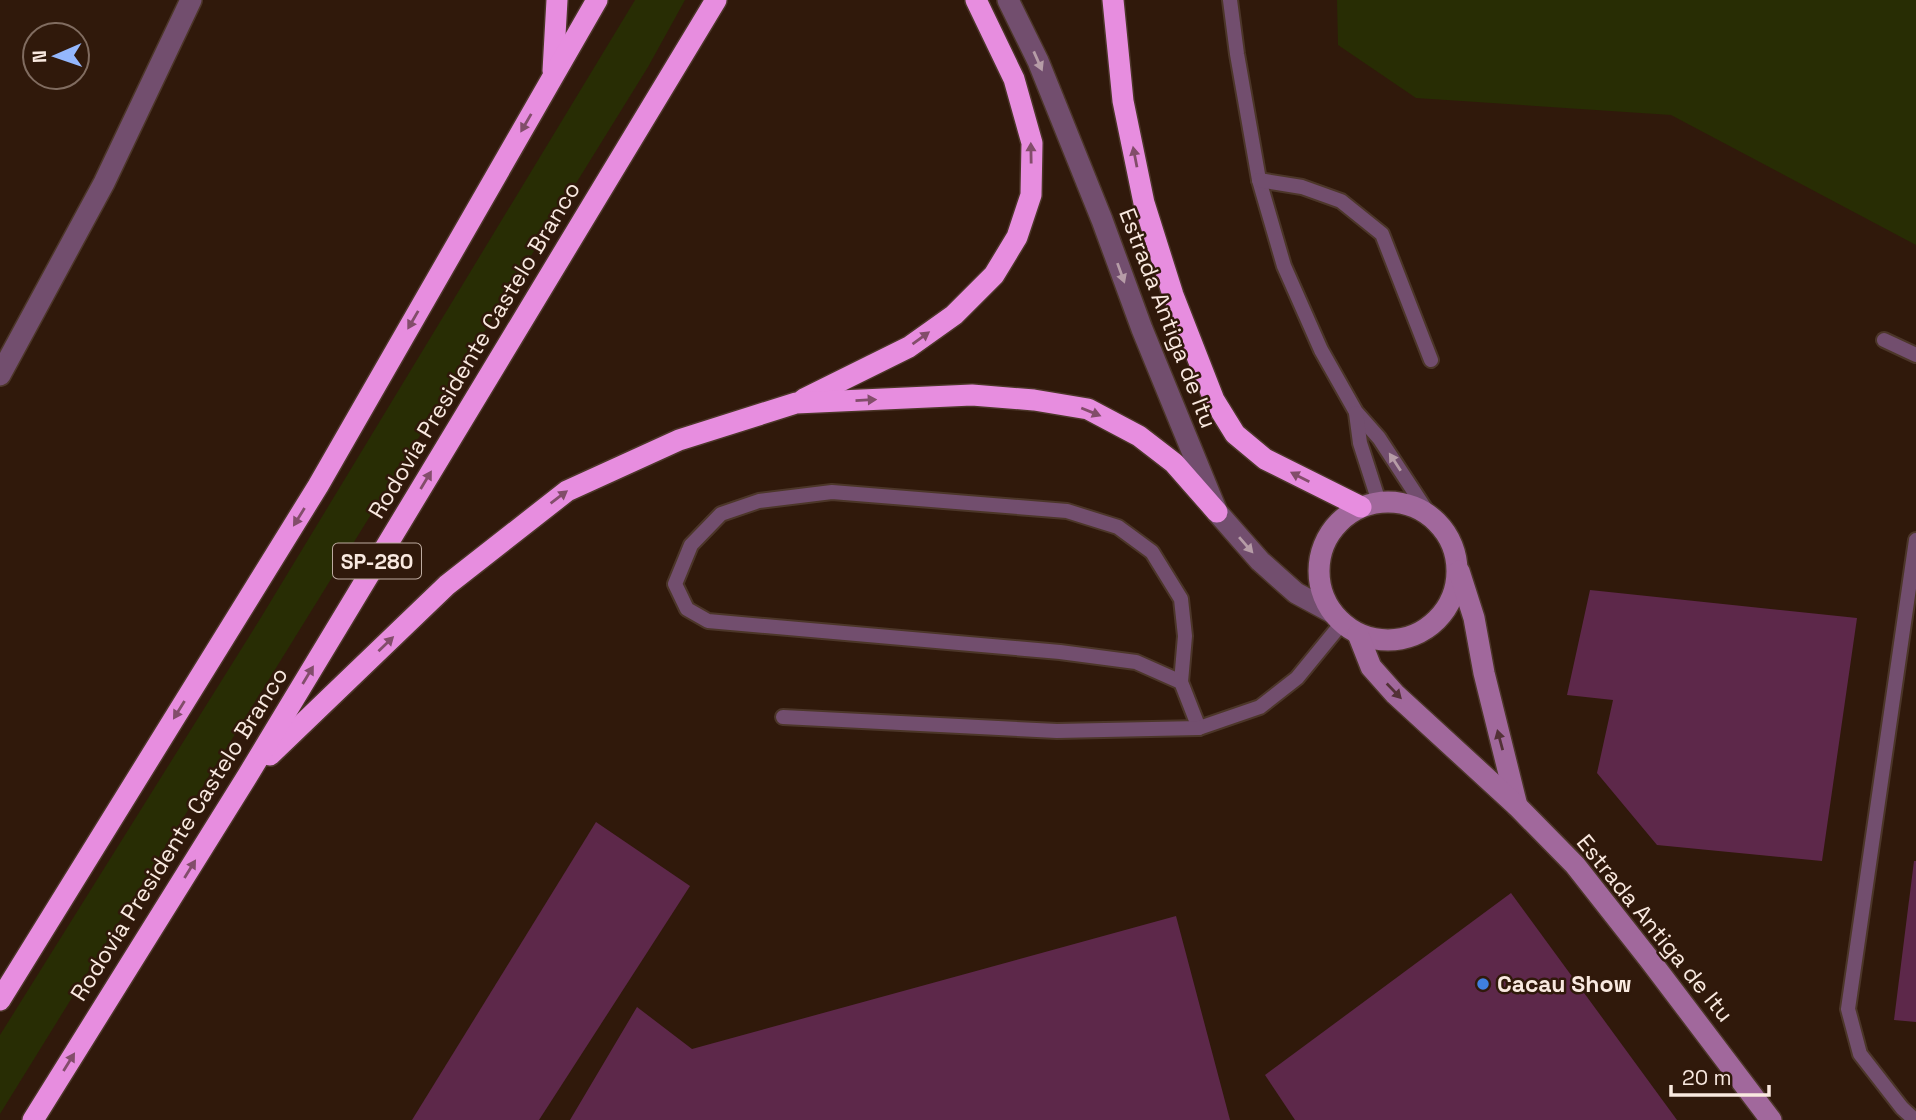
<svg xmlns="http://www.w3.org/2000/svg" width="1916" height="1120" font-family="'Space Grotesk',sans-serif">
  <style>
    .green { fill: #282d04 }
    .building { fill: #5d284a }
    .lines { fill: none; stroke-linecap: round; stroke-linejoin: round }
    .lane-casing { stroke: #4c3629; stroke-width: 18 }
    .street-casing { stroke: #4c3629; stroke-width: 24 }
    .secondary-casing { stroke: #4c3629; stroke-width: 24 }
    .highway-casing { stroke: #4c3629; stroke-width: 24 }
    .lane { stroke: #724e6e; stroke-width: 14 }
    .street { stroke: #724e6e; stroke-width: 21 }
    .secondary { stroke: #a1689c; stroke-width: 21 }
    .highway { stroke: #e78ddf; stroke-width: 21 }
    .oneway { fill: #b69ca7 }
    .oneway2 { fill: #824d6a }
    .oneway3 { fill: #523136 }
    .shop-dot { fill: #3f7fe0; stroke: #30190b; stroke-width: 2.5 }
    .labels { text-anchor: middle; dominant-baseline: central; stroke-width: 5; stroke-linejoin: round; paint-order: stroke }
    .shield { fill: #30190b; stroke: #bdaba0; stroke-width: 2 }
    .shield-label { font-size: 21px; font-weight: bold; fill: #f9e9e0 }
    .street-label { font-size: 23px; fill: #f9e9e0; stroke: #30190b }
    .poi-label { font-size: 23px; font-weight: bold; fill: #f9e9e0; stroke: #30190b; text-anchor: start }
  </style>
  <rect width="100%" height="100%" fill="#30190b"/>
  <!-- green -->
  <g class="green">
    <path d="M635,0H685L648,67L0,1114V1035L260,619Z"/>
    <path d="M1337,0H1916V245L1671,115L1416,98L1338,45Z"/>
  </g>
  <!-- building -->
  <g class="building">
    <path d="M1590,590L1857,618L1822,861L1657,845L1597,773L1613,700L1567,695Z"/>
    <path d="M596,822L690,886L539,1120H412Z"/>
    <path d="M1914,861H1916V1022L1894,1020Z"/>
    <path d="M1511,893L1677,1120H1295L1265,1075Z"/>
    <path d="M1176,916L1230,1120H570L637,1007L692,1049Z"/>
  </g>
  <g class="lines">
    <defs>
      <g id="lane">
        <path d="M1230,0L1237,54L1259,180L1284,266L1321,350L1356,412L1379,438L1430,516"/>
        <path d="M1259,180L1302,187L1341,201L1382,234L1431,360"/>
        <path d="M1884,340L1916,355"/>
        <path d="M1356,413L1360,443L1379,502"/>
        <path d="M1181,682L1185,636L1181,599L1152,552L1118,527L1067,511L832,492L759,501L721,514L691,545L675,584L687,609L708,621L1060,652L1136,662L1181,682L1199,728"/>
        <path d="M783,717L1057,731L1199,728L1260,707L1297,678L1342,623"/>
        <path d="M1915,1120L1902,1108L1860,1054L1848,1009L1916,540"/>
      </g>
      <g id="street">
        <path d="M1008,0L1038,61L1102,220L1142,329L1217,512L1260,561L1296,593L1333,613"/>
        <path d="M0,375L104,183L191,0"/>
      </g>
      <g id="secondary">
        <circle cx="1388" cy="571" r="69"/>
        <path d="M1459,571L1474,618L1484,673L1517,806"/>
        <path d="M1358,634L1371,667L1395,694L1517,806L1575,865L1649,959L1771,1120"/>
      </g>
      <g id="highway">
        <path d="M1113,0L1123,101L1144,203L1173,295L1214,400L1235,434L1265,459L1361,507"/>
        <path d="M553,71L557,0"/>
        <path d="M804,399L909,347L954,315L994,275L1017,237L1031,195L1032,143L1014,79L976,0"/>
        <path d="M270,755L447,585L567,491L679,440L796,403L972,395L1034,400L1088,409L1139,436L1174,463L1217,512"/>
        <path d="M0,1000L318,486L597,0"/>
        <path d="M33,1120L248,775L716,0"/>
      </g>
    </defs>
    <!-- lane casing -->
    <use href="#lane" class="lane-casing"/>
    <!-- street casing -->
    <use href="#street" class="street-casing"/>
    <!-- secondary casing -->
    <use href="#secondary" class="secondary-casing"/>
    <!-- highway casing -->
    <use href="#highway" class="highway-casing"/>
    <!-- lane -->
    <use href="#lane" class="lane"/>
    <!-- street -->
    <use href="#street" class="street"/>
    <!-- secondary -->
    <use href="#secondary" class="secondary"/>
    <!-- highway -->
    <use href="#highway" class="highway"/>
  </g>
  <!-- one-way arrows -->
  <defs><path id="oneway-solid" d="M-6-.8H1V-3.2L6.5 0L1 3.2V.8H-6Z" transform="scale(1.75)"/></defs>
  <g class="oneway">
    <use href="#oneway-solid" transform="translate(1038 61) rotate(66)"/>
    <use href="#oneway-solid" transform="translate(1121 273) rotate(70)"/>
    <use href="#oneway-solid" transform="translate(1395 462) rotate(-123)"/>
    <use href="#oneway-solid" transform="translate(1246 545) rotate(49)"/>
  </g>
  <g class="oneway2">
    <use href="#oneway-solid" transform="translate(526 123) rotate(120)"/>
    <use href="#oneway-solid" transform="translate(1031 153) rotate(-91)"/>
    <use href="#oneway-solid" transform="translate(1135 157) rotate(-101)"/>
    <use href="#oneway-solid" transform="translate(413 320) rotate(120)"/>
    <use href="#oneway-solid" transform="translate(921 338) rotate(-36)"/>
    <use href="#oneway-solid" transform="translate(866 400) rotate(-3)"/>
    <use href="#oneway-solid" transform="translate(1091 412) rotate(22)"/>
    <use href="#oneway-solid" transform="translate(1300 477) rotate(-153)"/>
    <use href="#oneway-solid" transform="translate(426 480) rotate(-59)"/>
    <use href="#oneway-solid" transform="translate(559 497) rotate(-37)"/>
    <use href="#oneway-solid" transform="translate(299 517) rotate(122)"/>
    <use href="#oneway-solid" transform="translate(386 644) rotate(-44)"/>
    <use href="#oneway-solid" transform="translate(308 675) rotate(-59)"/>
    <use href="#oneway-solid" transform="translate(179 710) rotate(122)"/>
    <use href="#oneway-solid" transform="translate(190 869) rotate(-58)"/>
    <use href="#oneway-solid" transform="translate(69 1062) rotate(-58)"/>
  </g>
  <g class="oneway3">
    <use href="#oneway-solid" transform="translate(1394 691) rotate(46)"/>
    <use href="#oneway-solid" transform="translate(1500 740) rotate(-105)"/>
  </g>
  <!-- markers -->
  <circle class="shop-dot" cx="1483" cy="984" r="7"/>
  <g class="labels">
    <!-- shield labels -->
    <rect class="shield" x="333" y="543.5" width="88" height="35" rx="5"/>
    <g class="shield-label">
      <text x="377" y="561">SP-280</text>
    </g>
    <!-- street labels -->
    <g class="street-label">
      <text transform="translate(1168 318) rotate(69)">Estrada Antiga de Itu</text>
      <text transform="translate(474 350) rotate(-59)">Rodovia Presidente Castelo Branco</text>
      <text transform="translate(179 834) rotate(-58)">Rodovia Presidente Castelo Branco</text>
      <text transform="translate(1655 928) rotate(51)">Estrada Antiga de Itu</text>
    </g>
    <!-- poi labels -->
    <g class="poi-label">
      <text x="1497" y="984">Cacau Show</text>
    </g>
  </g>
  <!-- north arrow -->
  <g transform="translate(56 56) rotate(268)"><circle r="33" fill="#30190b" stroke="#806c60" stroke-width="2"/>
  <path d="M0-5L12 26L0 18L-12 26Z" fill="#94b7fd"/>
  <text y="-10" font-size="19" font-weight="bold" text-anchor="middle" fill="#f9e9e0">N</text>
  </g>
  <!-- scale -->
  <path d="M1671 1085v10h98v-10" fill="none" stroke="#f9e9e0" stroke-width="3.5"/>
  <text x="1682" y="1085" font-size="21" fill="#f9e9e0" stroke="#30190b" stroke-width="5" paint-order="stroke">20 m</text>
</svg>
